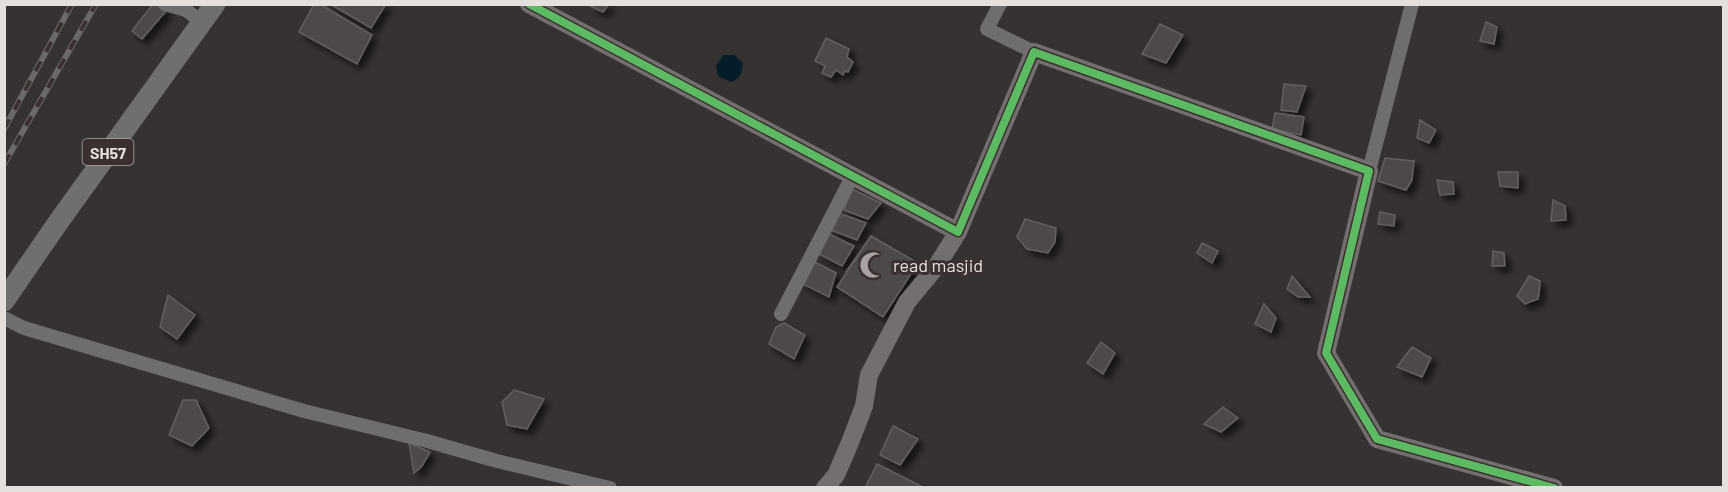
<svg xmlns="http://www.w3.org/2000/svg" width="1728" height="492" font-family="Barlow,sans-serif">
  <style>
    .water { fill: #051d29 }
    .building { fill: #4e4a49; stroke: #645f5f; stroke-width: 1.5; filter: url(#shadow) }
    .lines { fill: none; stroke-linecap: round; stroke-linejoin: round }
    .street { stroke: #6f6d6d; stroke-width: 14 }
    .secondary { stroke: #726f6e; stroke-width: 18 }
    .primary { stroke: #716e6e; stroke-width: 21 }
    .rail-casing { stroke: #6b6868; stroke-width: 6 }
    .rail { stroke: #3a302f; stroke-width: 4; stroke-dasharray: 11; stroke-linecap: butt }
    .cycleway-casing { stroke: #3a302f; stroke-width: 11 }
    .cycleway { stroke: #5cba63; stroke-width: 8 }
    .labels { text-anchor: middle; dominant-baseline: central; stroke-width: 6; stroke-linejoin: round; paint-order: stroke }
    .shield { fill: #3a302f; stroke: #b2aaaa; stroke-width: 1.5 }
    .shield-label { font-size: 16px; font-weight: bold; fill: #e5dfde }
    .poi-label { font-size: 18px; fill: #e5dfde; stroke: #3a302f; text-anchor: start }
  </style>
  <defs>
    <filter id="shadow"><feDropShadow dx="5.5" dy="5.5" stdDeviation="3" flood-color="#0009"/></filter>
  </defs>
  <rect width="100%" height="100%" fill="#373232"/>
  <!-- water -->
  <path class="water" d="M723,55H734L743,63C742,73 741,78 731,82L718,76L716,66Z"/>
  <!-- building -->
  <g class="building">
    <path d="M153,4H158L166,11L142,39L132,31Z"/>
    <path d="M314,4H320L372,35L357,64L299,32Z"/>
    <path d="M330,4H386L371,28Z"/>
    <path d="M591,4H609L603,12L590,6Z"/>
    <path d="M1486,22L1497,27L1494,44L1480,41Z"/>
    <path d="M1160,24L1183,35L1166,63L1142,54Z"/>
    <path d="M826,38L849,49L847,57L853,62L848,72L845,71L843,75L836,70L831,77L822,73L825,66L815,61Z"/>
    <path d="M1284,84L1306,86L1297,112L1281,110Z"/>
    <path d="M1275,113L1304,117L1301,135L1272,130Z"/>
    <path d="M1420,120L1436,130L1429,143L1417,138Z"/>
    <path d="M1385,158L1414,161L1412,180L1406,190L1378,181Z"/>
    <path d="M1498,172H1518V188L1500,186Z"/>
    <path d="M1437,180L1453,182L1454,194L1440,195Z"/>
    <path d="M852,189L881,203L868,219L844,210Z"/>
    <path d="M1553,200L1565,206L1566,220L1551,221Z"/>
    <path d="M1380,212L1395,215L1394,226L1378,224Z"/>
    <path d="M839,213L866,223L857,240L831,230Z"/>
    <path d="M1025,219L1056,228L1055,242L1048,253L1027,249L1017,237Z"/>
    <path d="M827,233L854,246L842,266L819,254Z"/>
    <path d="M871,236L901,258L877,289L846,272Z"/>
    <path d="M871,236L918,263L883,317L837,287Z"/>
    <path d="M1202,243L1218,251L1212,263L1197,253Z"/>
    <path d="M1493,251L1504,253L1505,266H1492Z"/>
    <path d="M813,261L836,273L829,297L801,283Z"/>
    <path d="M1292,276L1310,297H1298L1287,289Z"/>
    <path d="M1529,276L1540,281L1539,294L1538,299L1525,304L1517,296Z"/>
    <path d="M168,295L195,315L177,339L160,327Z"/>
    <path d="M1264,304L1276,318L1271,332L1255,324Z"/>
    <path d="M784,323L805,335L794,359L769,344L776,327Z"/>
    <path d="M1101,342L1115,353L1103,374L1087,363Z"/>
    <path d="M1412,347L1431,358L1422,377L1397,367Z"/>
    <path d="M514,390L544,399L527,429L507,425L502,402Z"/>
    <path d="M183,400H196L209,428L192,446L169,435Z"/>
    <path d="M1223,407L1238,418L1221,432L1204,424Z"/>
    <path d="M893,426L918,439L900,465L880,455Z"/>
    <path d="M409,443L430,452L422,466L414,473Z"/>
    <path d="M877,464L921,486L920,488H865Z"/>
  </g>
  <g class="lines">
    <!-- street -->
    <g class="street">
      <path d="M165,4L186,10L202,22"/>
      <path d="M1000,4L987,29L1034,52"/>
      <path d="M1369,171L1412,4"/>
      <path d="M781,314L852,177"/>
      <path d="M4,318L24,328L304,411L427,441L497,461L610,488"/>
    </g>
    <!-- secondary -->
    <g class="secondary">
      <path d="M529,4L958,232L1034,52L1369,171L1326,353L1377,439L1554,488"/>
      <path d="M825,488L836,475L849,445L864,406L869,375L907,302L936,267L958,232"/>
    </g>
    <!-- primary -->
    <path class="primary" d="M4,301L57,224L215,4"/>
    <defs>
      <g id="rail">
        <path d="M4,129L72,4"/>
        <path d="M4,164L96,4"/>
      </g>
    </defs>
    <!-- rail casing -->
    <use href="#rail" class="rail-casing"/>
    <!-- rail -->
    <use href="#rail" class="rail"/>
    <defs>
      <path id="cycleway" d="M529,4L958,232L1034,52L1369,171L1326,353L1377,439L1554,488"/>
    </defs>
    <!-- cycleway casing -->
    <use href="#cycleway" class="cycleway-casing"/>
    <!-- cycleway -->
    <use href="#cycleway" class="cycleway"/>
  </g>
  <!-- icons -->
  <defs>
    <symbol id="mosque-bare" viewBox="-9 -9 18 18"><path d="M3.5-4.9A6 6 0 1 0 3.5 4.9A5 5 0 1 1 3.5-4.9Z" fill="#a8a2a2" stroke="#3a302f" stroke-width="2.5" paint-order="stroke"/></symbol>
  </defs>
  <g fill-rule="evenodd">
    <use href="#mosque-bare" x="854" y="246" width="38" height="38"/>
  </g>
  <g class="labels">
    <!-- shield labels -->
    <rect class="shield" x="82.5" y="139" width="51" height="26" rx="4.5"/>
    <g class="shield-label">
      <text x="108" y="152">SH57</text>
    </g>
    <!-- poi labels -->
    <g class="poi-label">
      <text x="893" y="265">read masjid</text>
    </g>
  </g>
  <!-- border -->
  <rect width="1728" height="492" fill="none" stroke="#e5dfde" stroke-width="12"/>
</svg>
